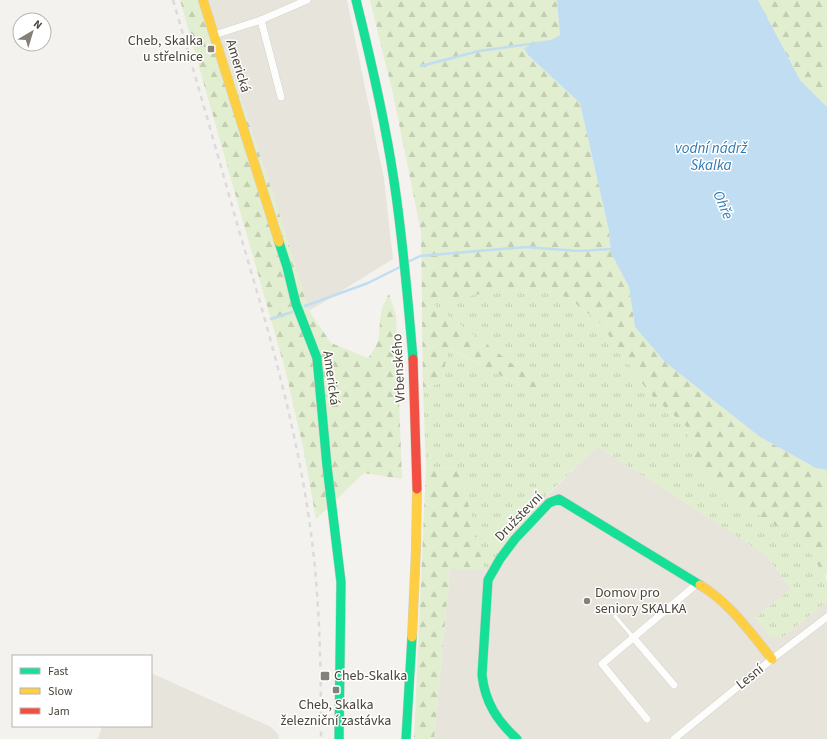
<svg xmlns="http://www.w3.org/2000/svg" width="827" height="739" font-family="'Source Sans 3',sans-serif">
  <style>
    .residential { fill: #e7e4dc }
    .grass { fill: url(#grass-tufts) }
    .forest { fill: url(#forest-firs) }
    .water { fill: #c0ddf1 }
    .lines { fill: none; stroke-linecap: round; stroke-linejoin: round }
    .stream { stroke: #c0ddf1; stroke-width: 2.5 }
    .lane-casing { stroke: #d2d0cb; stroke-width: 4.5 }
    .street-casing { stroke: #d2d0cb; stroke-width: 8 }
    .fast-casing { stroke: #d3cfc5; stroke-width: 10 }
    .slow-casing { stroke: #d3cfc5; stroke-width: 10 }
    .jam-casing { stroke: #d3cfc5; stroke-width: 10 }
    .lane { stroke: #fdfdfc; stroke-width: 3.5 }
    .street { stroke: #fdfdfc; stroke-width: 7 }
    .fast { stroke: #16e098; stroke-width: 9 }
    .slow { stroke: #ffcf43; stroke-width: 9 }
    .jam { stroke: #f24e42; stroke-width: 9 }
    .rail { stroke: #dbdbda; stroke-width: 2.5; stroke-dasharray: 5 5; stroke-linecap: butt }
    .poi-dot { fill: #868178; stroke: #fff; stroke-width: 1.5 }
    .labels { text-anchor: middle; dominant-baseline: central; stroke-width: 3; stroke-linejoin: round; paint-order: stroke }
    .poi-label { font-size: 14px; fill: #4b4439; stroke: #fff; text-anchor: start }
    .street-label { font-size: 14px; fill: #4b4439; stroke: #fff }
    .water-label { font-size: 15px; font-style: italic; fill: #2e7ab2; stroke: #fff }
  </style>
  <defs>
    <pattern id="grass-tufts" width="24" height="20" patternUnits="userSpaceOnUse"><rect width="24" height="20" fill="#e1eecf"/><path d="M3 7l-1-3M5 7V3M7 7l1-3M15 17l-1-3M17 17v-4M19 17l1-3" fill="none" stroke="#c3cdb2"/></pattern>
    <pattern id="forest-firs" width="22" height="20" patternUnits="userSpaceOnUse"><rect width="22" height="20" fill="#e1eecf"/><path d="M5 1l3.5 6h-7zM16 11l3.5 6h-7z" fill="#c3cdb2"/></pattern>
  </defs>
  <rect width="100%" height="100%" fill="#f4f2ee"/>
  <!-- residential -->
  <g class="residential">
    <path d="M208,0H347L384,179L393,259L309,311L279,213Z"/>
    <path d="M597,446L764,552L791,589L755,618L781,638L827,602V739H434L450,569L546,497Z"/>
    <path d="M151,673L271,727L278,734L279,739H98L102,726H151Z"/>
  </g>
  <!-- grass -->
  <path class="grass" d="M537,288L569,298L600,323L650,394L686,426L696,468L805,544L825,576L827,581V602L781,638L770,637L755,618L791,589L766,555L597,446L548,494L485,570L459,467L426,468L423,388L441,383L448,348L541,397L427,300Z"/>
  <!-- forest -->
  <g class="forest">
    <path d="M180,0H208L279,213L309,311L331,343L368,358C382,341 378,334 381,314C381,308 386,300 389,294L396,315L402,479L364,473L316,519L303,447L285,369Z"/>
    <path d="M370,0H557L560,35L548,42L538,43L529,56L580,103L609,231L611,253L629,287L635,327L665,362L760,437L816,468L827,470V574L825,576L805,544L727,495L695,468L686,426L650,394L600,323L569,298L537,288L428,300L544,388L541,397L449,348L441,383L423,388L421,232L393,94Z"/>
    <path d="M758,0H827V107L800,80Z"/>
    <path d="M459,467L485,570L450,569L434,739H414L426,468Z"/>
  </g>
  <!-- water -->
  <path class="water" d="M557,0H758L800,80L827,107V470L816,468L760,437L665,362L635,327L629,287L611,253L609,231L580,103L529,56L524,48L538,43L548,42L560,35Z"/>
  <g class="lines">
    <!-- stream -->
    <g class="stream">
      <path d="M421,66L479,51L552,41"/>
      <path d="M406,263L420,256L526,247L578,251L613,249"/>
      <path d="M305,306L368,283L402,266"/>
      <path d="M271,319L292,312"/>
    </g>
    <defs>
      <path id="lane" d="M615,616L633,637"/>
      <g id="street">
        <path d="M261,20L281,97"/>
        <path d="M214,35L261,20L307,0"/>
        <path d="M633,637L674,685"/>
        <path d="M647,719L602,664L698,583"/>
        <path d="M674,739L772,659L827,617"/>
      </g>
      <g id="fast">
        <path d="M356,0C371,60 385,120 394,181C403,240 408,299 413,359"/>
        <path d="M279,242L287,267L296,304L317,358L327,466L341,582L339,739"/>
        <path d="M406,739L412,637"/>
        <path d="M517,739C497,721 485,702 482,675L488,580L500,559L515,539L549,503L559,499L700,585"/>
      </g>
      <g id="slow">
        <path d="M203,0L279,242"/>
        <path d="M700,585C730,603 750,632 772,659"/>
        <path d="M412,637L416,549L417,489"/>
      </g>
      <path id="jam" d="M413,359L417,489"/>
    </defs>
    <!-- lane casing -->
    <use href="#lane" class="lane-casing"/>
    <!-- street casing -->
    <use href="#street" class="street-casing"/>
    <!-- fast casing -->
    <use href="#fast" class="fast-casing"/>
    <!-- slow casing -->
    <use href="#slow" class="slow-casing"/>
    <!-- jam casing -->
    <use href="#jam" class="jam-casing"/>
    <!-- lane -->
    <use href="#lane" class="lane"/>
    <!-- street -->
    <use href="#street" class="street"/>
    <!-- fast -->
    <use href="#fast" class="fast"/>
    <!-- slow -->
    <use href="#slow" class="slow"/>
    <!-- jam -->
    <use href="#jam" class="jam"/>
    <!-- rail -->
    <path class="rail" d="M173,0C196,78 218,156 240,234C268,328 295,422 309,519C320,592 321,666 321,739"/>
  </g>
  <!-- markers -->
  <g class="poi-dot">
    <rect x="207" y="45" width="8" height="8" rx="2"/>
    <circle cx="587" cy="601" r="4"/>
    <rect x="320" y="671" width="10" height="10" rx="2"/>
    <rect x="332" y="686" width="8" height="8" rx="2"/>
  </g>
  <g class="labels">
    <!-- poi labels -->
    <g class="poi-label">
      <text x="203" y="41" text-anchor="end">Cheb, Skalka<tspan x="203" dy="16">u střelnice</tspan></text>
      <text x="595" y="593">Domov pro<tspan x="595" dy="16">seniory SKALKA</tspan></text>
      <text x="334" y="676">Cheb-Skalka</text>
      <text x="336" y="705" text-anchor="middle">Cheb, Skalka<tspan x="336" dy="16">železniční zastávka</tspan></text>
    </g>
    <!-- street labels -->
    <g class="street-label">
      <text transform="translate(238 66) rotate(73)">Americká</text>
      <text transform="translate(399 368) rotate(-93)">Vrbenského</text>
      <text transform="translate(331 378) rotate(82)">Americká</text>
      <text transform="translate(519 517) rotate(-46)">Družstevní</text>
      <text transform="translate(750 677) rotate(-39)">Lesní</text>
    </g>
    <!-- water labels -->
    <g class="water-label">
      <text x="711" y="148">vodní nádrž<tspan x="711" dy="17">Skalka</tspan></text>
      <text transform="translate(723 205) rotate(67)">Ohře</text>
    </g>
  </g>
  <!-- legend -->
  <rect x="12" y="655" width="140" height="72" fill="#ffffff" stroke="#b7b4b0"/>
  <rect x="20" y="668" width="20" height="6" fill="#16e098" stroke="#b7b4b0"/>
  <text x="48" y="675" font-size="12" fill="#4b4439">Fast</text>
  <rect x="20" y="688" width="20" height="6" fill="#ffcf43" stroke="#b7b4b0"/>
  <text x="48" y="695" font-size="12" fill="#4b4439">Slow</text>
  <rect x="20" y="708" width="20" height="6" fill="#f24e42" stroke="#b7b4b0"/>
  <text x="48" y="715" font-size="12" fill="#4b4439">Jam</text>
  <!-- north arrow -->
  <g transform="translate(32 32) rotate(38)"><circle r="19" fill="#ffffff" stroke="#b7b4b0"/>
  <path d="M0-3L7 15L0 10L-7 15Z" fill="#868178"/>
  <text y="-6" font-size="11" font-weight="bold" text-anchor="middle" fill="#4b4439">N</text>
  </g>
</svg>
